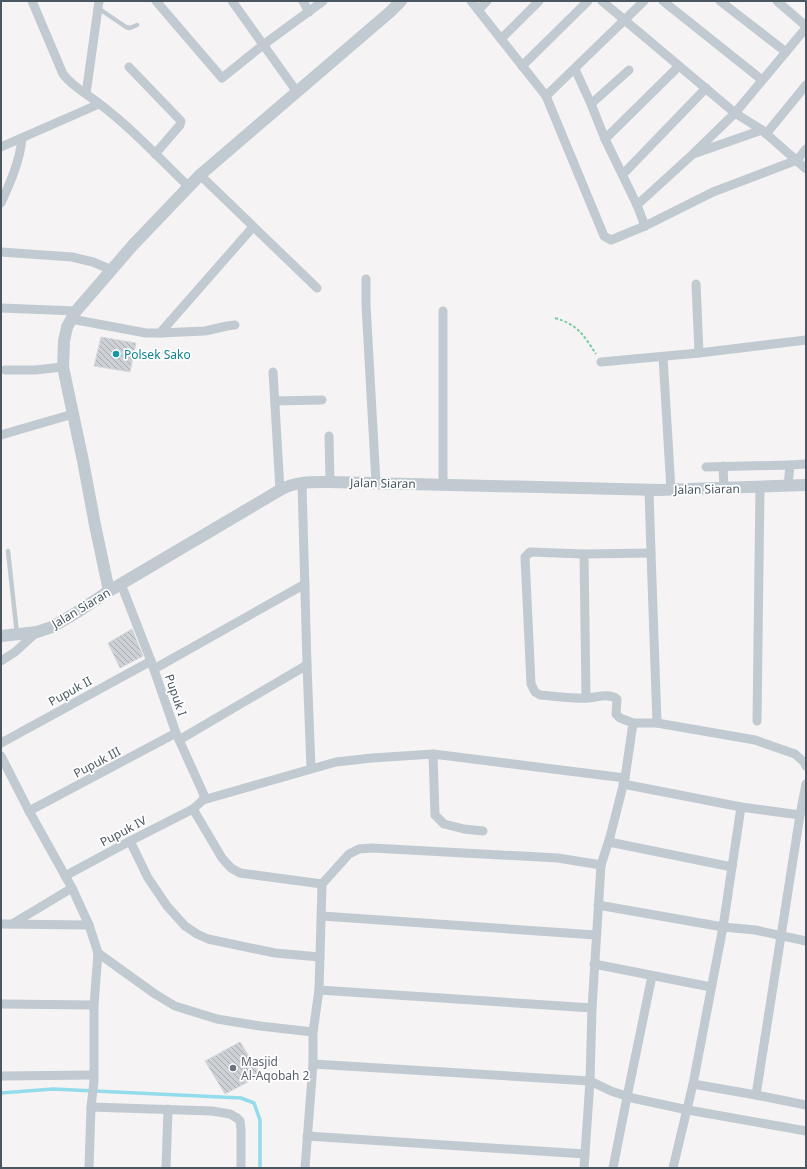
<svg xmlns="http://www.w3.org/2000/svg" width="807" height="1169" font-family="'Noto Sans',sans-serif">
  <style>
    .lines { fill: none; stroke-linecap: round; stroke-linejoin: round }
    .stream { stroke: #93dceb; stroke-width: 3.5 }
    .building { fill: url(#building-back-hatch); stroke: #d7d9dd }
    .path { stroke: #7ccda2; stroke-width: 2; stroke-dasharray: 3 2; stroke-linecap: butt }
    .service { stroke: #c1cad1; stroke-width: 4.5 }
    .minor { stroke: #c1cad1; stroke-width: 9 }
    .tertiary { stroke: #c1cad1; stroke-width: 12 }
    .culture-dot { fill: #0f9aa8; stroke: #fff; stroke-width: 1.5 }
    .worship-dot { fill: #6b7280; stroke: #fff; stroke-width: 1.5 }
    .labels { text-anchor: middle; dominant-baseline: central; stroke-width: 3.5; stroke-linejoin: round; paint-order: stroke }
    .culture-label { font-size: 12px; fill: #0d838f; stroke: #fff; text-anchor: start }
    .street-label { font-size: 12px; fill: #4a5760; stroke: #fff }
    .worship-label { font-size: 12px; fill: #5b616d; stroke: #fff; text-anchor: start }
  </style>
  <defs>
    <pattern id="building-back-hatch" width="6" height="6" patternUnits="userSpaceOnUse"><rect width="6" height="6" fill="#cdd0d5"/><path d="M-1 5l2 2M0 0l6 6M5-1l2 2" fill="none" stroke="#a8acb0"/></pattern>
  </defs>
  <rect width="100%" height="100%" fill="#f5f3f3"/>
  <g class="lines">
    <!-- stream -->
    <path class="stream" d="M1,1093L53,1089L241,1098L254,1103L260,1120V1168"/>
  </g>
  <!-- building -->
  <g class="building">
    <path d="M101,337L136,343L130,372L94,366Z"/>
    <path d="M132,629L143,656L120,668L108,643Z"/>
    <path d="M240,1042L261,1075L225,1094L205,1061Z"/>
  </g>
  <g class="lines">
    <!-- path -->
    <path class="path" d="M555,318C578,325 583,334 596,354"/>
    <!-- service -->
    <g class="service">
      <path d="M98,8L126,27L130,28L137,25"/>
      <path d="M8,551L17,634"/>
    </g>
    <!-- minor -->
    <g class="minor">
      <path d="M32,1L63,74C70,83 77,88 86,94"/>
      <path d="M99,1L86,94C124,120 155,154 188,186"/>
      <path d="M156,1L222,78L263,45L323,1"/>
      <path d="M232,1L297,92"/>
      <path d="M303,1L309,12"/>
      <path d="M471,1L546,96L604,236L611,240L645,226L713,192L797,160L806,149"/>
      <path d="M602,1L735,113L762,130L806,169"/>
      <path d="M663,1L762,80"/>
      <path d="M720,1L786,52"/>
      <path d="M777,1L806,26"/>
      <path d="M478,10L487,1"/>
      <path d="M501,39L539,1"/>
      <path d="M522,66L588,1"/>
      <path d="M129,67L181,121L180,125L155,154"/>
      <path d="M575,69L591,104L605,139L637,205L693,154L735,113L806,28"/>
      <path d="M546,96L644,1"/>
      <path d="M591,104L629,70"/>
      <path d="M766,134L806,85"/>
      <path d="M605,139L679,66"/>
      <path d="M1,147L99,104"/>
      <path d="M696,153L762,130"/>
      <path d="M623,174L706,88"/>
      <path d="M200,175L317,288"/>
      <path d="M1,203C10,183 20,161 22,138"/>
      <path d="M637,205L645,226"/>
      <path d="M1,252L72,257L93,262L112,270"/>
      <path d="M366,279V305L376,483"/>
      <path d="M696,284L699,353"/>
      <path d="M1,308L76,311"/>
      <path d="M443,311V485"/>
      <path d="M71,319L146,333H160L253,227"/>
      <path d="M160,333L205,331L227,326L235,325"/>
      <path d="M663,357L671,490"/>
      <path d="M601,362L699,353L806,340"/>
      <path d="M5,370H35L63,367"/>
      <path d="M273,372L280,490"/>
      <path d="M275,401L322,400"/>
      <path d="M1,435L73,414"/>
      <path d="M329,436L330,482"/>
      <path d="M723,466L724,488"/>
      <path d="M706,467L790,465"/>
      <path d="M302,483L307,665L311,768"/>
      <path d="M788,486L790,465L806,464"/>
      <path d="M649,490L651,553L657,723"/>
      <path d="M584,554L586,698"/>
      <path d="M1,661L15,652L37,632"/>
      <path d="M154,669L305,584"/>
      <path d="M757,721L760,487"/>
      <path d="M633,723L620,718L616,714L617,699C609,693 598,697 589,698C573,699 556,696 540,695L535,692L531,684L525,557L530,552L584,554L651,553"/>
      <path d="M179,740L307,665"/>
      <path d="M1,743L151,661"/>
      <path d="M433,754L435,815L444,824L464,829L483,831"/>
      <path d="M1,756L29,811L72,888L89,925L98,953L155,994L175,1006L217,1019L260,1026L313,1032"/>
      <path d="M623,784L741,807L800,815"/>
      <path d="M203,800L336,762L372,758L433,754L625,778"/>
      <path d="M193,809L222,858L231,868L240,873L322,884"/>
      <path d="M29,811L176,733"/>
      <path d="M130,841L148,878L167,906L185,926L197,934L208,939L275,953L320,957"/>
      <path d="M609,842L732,867"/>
      <path d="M65,876L130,841L193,809L203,800L204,795L176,733L151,661L121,584"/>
      <path d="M598,905L723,927L755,930L806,941"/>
      <path d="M322,916L596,935"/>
      <path d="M1,924L89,925"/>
      <path d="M12,924L72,888"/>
      <path d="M594,964L711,987"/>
      <path d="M319,990L592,1008"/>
      <path d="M1,1004L94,1005"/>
      <path d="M313,1064L590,1081L611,1091L632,1098L688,1110L806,1131"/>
      <path d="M1,1076L94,1075"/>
      <path d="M693,1084L756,1095L806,1105"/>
      <path d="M756,1095L800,815L806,784"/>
      <path d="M91,1107L212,1111L230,1114L237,1118L240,1121L241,1129V1168"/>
      <path d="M307,1136L585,1154"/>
      <path d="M89,1168L91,1107L94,1081V1005L98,953"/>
      <path d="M166,1168L168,1109"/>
      <path d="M305,1168L313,1064V1032L319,990L322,884L349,854L359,849L372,848L558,858L601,865"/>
      <path d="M584,1168L590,1081L592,1008L601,865L610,837L625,778L633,723H657L755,740L795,754L804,762L806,766"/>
      <path d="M613,1168L627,1097L652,976"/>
      <path d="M673,1168L693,1084L723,927L741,807"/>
    </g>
    <!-- tertiary -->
    <g class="tertiary">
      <path d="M109,591L95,525L83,461L63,367L64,341L67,327L76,311L133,245L200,175L390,12L401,1"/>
      <path d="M1,636L37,632L52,627L79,611L109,591L280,490C295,481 314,482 330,482L659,490L806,485"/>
    </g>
  </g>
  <!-- markers -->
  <circle class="culture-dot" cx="116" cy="354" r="4"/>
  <circle class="worship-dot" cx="233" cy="1068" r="4"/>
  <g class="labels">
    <!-- culture labels -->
    <g class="culture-label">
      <text x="124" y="354">Polsek Sako</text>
    </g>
    <!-- street labels -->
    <g class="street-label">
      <text transform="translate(383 483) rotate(1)">Jalan Siaran</text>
      <text transform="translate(707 489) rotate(-1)">Jalan Siaran</text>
      <text transform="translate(81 608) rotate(-31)">Jalan Siaran</text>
      <text transform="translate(70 691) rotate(-29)">Pupuk II</text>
      <text transform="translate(176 695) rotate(71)">Pupuk I</text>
      <text transform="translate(97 762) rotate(-28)">Pupuk III</text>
      <text transform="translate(123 831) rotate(-28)">Pupuk IV</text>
    </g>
    <!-- worship labels -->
    <g class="worship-label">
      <text x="241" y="1061">Masjid<tspan x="241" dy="14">Al-Aqobah 2</tspan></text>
    </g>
  </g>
  <!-- border -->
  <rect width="807" height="1169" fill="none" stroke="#4a5760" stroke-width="4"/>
</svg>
